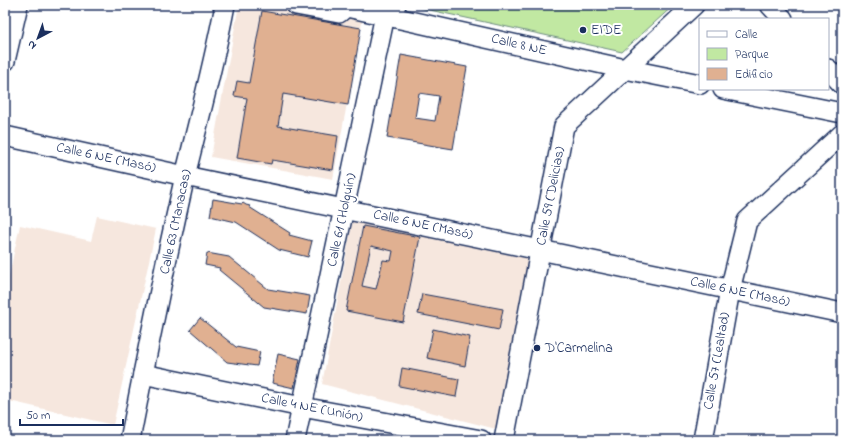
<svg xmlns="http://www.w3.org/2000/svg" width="847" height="445" font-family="'Indie Flower',sans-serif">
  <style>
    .built { fill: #f6e7de }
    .green { fill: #c1e8a2; stroke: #6e8c80 }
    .building { fill: #e0b091; stroke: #1b2f5e; fill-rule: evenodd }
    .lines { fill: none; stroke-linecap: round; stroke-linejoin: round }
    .minor-casing { stroke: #1b2f5e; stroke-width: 22 }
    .minor { stroke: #fff; stroke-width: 19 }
    .poi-dot { fill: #1b2f5e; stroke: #fff; stroke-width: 1.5 }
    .labels { text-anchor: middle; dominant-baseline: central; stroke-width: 4; stroke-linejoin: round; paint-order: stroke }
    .poi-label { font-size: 14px; fill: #1b2f5e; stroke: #fff; text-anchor: start }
    .street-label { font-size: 14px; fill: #1b2f5e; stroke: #fff }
  </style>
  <rect width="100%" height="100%" fill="#fff"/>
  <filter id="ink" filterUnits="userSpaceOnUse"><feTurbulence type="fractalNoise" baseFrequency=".025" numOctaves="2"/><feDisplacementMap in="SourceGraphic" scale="8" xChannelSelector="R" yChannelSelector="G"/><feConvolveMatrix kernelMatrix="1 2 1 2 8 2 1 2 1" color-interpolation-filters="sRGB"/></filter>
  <g filter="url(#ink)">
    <!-- built -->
    <g class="built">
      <path d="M239,5H296L363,17L333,179L211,157Z"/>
      <path d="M97,216L156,229L113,425L5,400V294L20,225L91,241Z"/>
      <path d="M353,218L530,256L496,429L322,384Z"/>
    </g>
    <!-- green -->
    <path class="green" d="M418,5H674L622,52L416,7Z"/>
    <!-- building -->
    <g class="building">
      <path d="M262,11L361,28L348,105L283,94L278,126L338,136L333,170L272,160L271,164L237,158L247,98L234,96L237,81L249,83Z"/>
      <path d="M401,55L467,67L453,149L387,138ZM419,93L439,96L435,121L415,118Z"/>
      <path d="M213,199L242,204L243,203L246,205L250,206L249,207L290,233L289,235L312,241L308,257L279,250L236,222L210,216Z"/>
      <path d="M363,226L420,237L403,322L346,311ZM371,246L393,251L391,261L383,260L376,289L362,286Z"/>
      <path d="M207,253L229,257L268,289L310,296L307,314L264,307L219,270L220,268L205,265Z"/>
      <path d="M422,294L503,309L499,330L418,314Z"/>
      <path d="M200,318L236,347L260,352L257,366L227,362L190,330Z"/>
      <path d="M433,329L470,337L465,366L427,358Z"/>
      <path d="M278,354L300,359L294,388L272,383Z"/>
      <path d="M402,368L459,379L456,397L399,386Z"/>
    </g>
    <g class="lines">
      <defs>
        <g id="minor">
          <path d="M296,5L339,13L346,7"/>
          <path d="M338,5L625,69L700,84"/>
          <path d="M770,5L783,19"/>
          <path d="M5,61L18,5"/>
          <path d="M828,69L842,84"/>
          <path d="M723,89L842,113"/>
          <path d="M5,136L185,176L842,313"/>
          <path d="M143,374L302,407L481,440"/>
          <path d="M130,440C147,352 165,264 185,176C199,119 214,63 225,5"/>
          <path d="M295,440L302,407L385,15L396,5"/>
          <path d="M504,440L564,126L694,5"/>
          <path d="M703,440L730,290L747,221L842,134"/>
        </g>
      </defs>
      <!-- minor casing -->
      <use href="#minor" class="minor-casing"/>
      <!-- minor -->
      <use href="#minor" class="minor"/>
    </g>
  </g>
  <!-- markers -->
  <g class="poi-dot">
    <circle cx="583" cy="30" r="4"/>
    <circle cx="537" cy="348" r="4"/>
  </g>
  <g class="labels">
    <!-- poi labels -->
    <g class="poi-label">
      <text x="591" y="30">EIDE</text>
      <text x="545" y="348">D'Carmelina</text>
    </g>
    <!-- street labels -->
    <g class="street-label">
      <text transform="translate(519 45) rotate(13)">Calle 8 NE</text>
      <text transform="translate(106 158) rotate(12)">Calle 6 NE (Masó)</text>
      <text transform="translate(551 196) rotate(-79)">Calle 59 (Delicias)</text>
      <text transform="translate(342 220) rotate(-78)">Calle 61 (Holguín)</text>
      <text transform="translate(176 222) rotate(-78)">Calle 63 (Manacas)</text>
      <text transform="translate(423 225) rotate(12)">Calle 6 NE (Masó)</text>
      <text transform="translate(740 292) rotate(12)">Calle 6 NE (Masó)</text>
      <text transform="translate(717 361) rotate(-80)">Calle 57 (Lealtad)</text>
      <text transform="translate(312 408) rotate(11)">Calle 4 NE (Unión)</text>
    </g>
  </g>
  <!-- margin -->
  <rect width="847" height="445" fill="none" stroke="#fff" stroke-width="20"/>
  <rect x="10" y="10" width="827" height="425" fill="none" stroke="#1b2f5e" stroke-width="1.5" filter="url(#ink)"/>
  <!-- legend -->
  <rect x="699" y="18" width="130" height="72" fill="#ffffff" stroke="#a4acbf"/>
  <rect x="707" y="31" width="20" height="6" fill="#ffffff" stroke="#a4acbf"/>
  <text x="735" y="38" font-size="12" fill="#1b2f5e">Calle</text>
  <rect x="707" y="48" width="20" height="12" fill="#c1e8a2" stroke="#a4acbf"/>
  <text x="735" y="58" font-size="12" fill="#1b2f5e">Parque</text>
  <rect x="707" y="68" width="20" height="12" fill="#e0b091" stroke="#a4acbf"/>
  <text x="735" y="78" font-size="12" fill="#1b2f5e">Edificio</text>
  <!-- north arrow -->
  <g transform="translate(38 38) rotate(221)" stroke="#ffffff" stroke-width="3" paint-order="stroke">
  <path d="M0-3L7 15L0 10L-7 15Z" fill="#1b2f5e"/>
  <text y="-6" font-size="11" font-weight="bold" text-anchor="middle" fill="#1b2f5e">N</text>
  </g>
  <!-- scale -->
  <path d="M20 419v6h103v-6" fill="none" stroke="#1b2f5e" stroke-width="2"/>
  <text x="26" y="419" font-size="12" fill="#1b2f5e" stroke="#ffffff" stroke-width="3" paint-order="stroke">50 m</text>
</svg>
